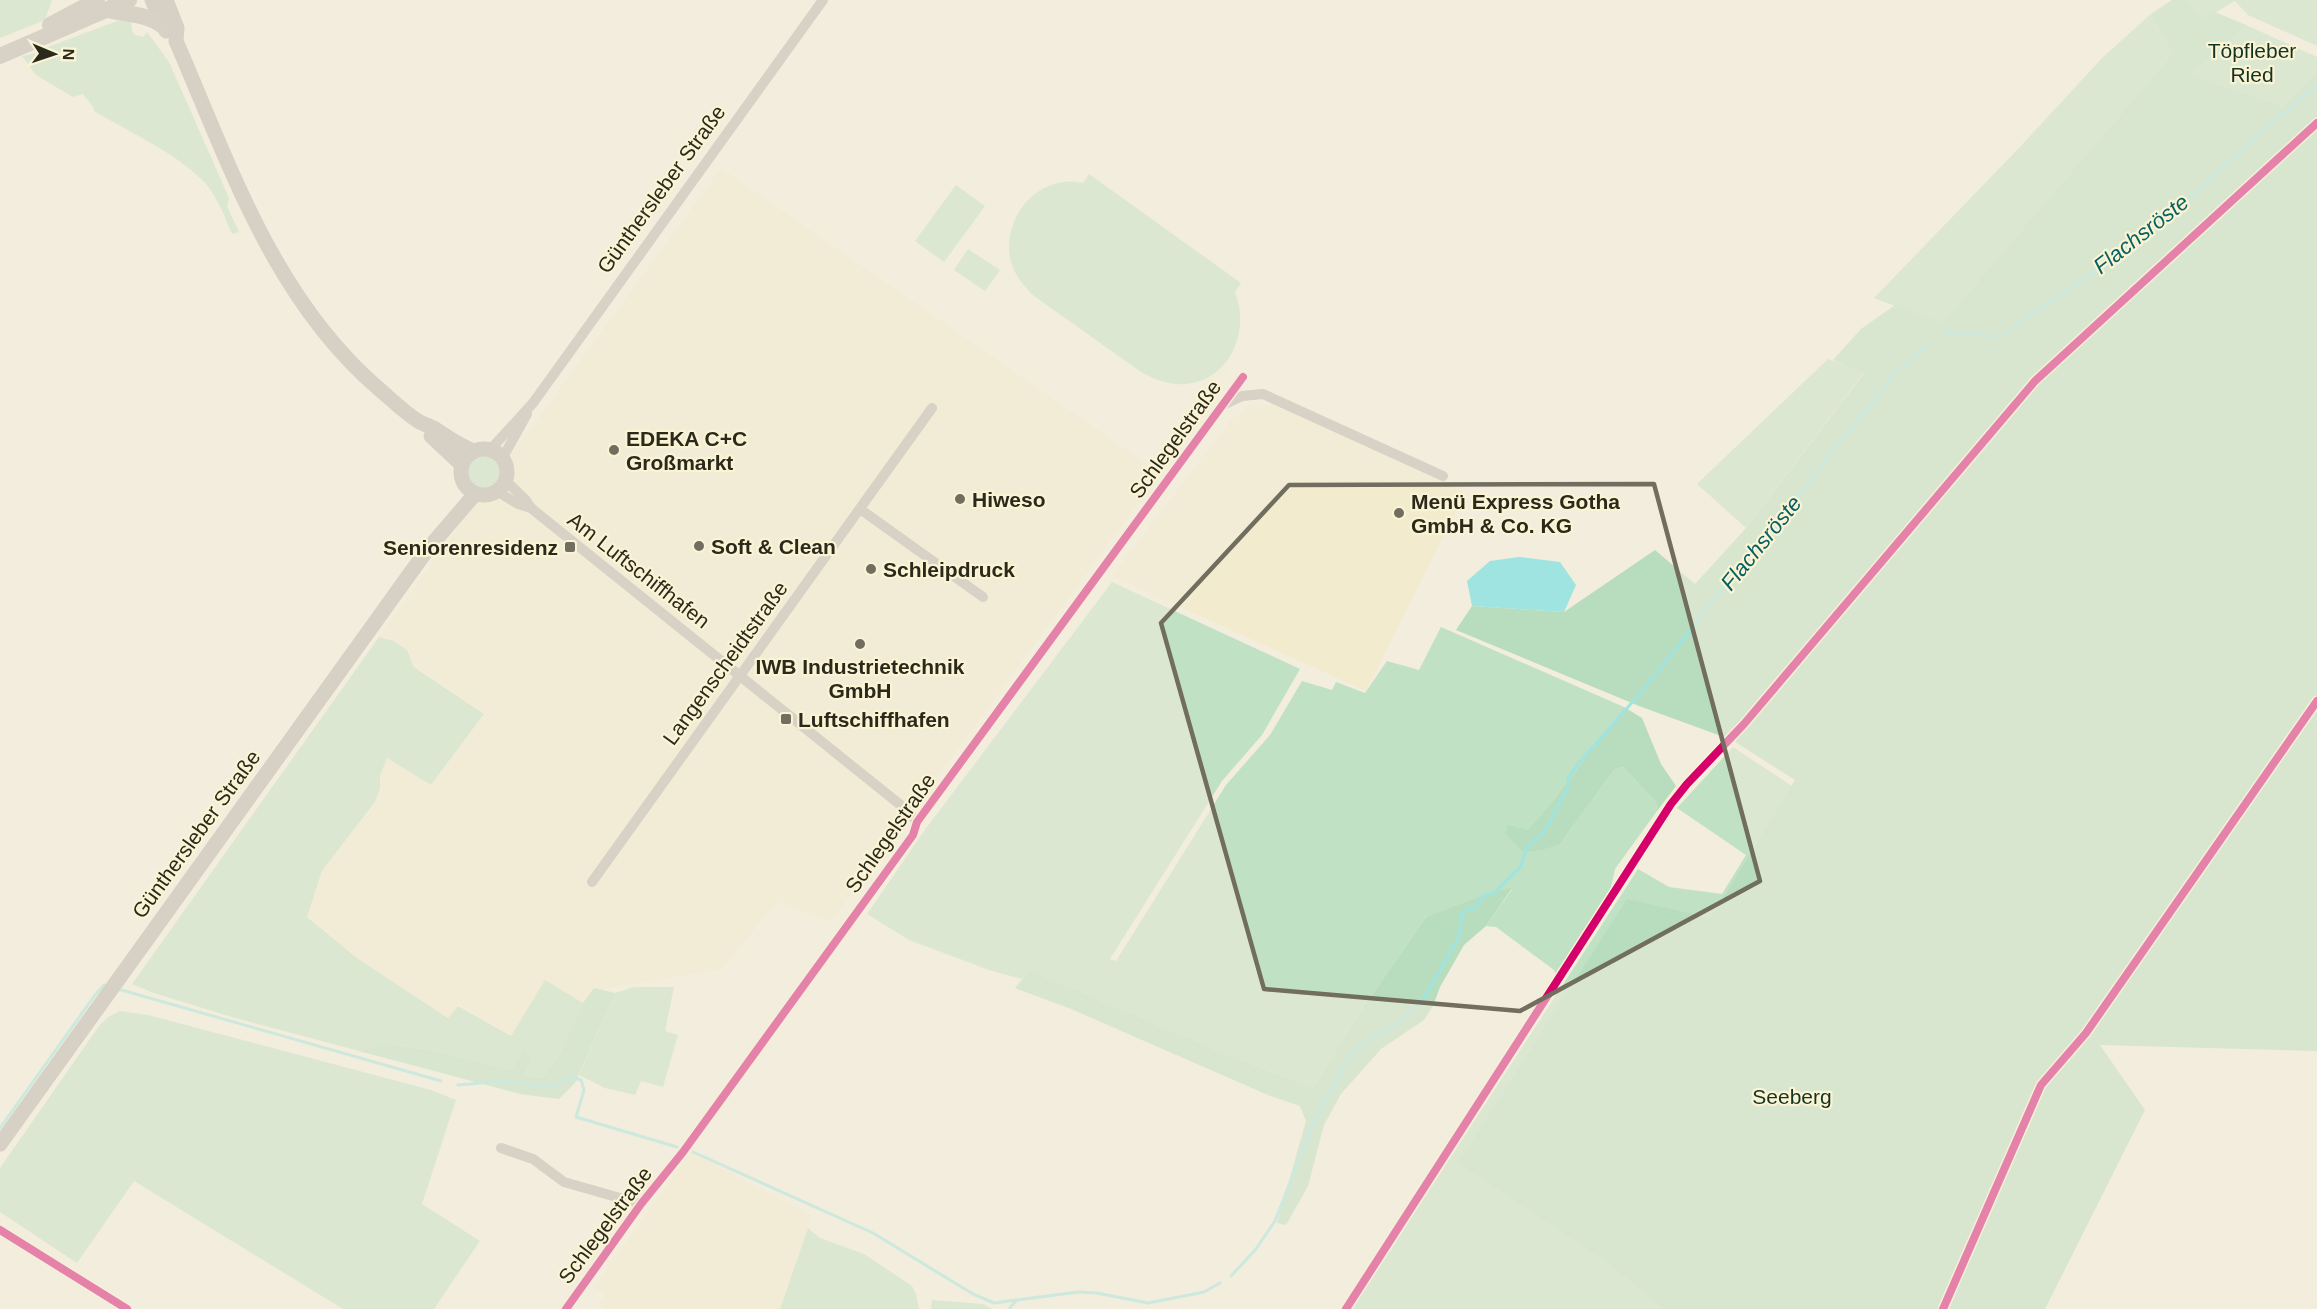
<svg xmlns="http://www.w3.org/2000/svg" width="2317" height="1309" font-family="Arial,sans-serif">
  <style>
    .built { fill: #f2ebce }
    .green { fill: #c1e1c5 }
    .forest { fill: #b8ddbe }
    .water { fill: #9fe4e0 }
    .lines { fill: none; stroke-linecap: round; stroke-linejoin: round }
    .stream { stroke: #9fe4e0; stroke-width: 3 }
    .minor { stroke: #b6b0ab; stroke-width: 10 }
    .secondary { stroke: #b4aea8; stroke-width: 15 }
    .primary { stroke: #b7b2a9; stroke-width: 16 }
    .cycleway-casing { stroke: #faf3d4; stroke-width: 11 }
    .cycleway { stroke: #d6006c; stroke-width: 8 }
    .marked { fill: none; stroke: #716d5f; stroke-width: 4.5; stroke-linejoin: round }
    .poi-dot { fill: #716d5f; stroke: #faf3d4; stroke-width: 2 }
    .labels { text-anchor: middle; dominant-baseline: central; stroke-width: 4.5; stroke-linejoin: round; paint-order: stroke }
    .park-label { font-size: 21px; fill: #143423; stroke: #faf3d4 }
    .street-label { font-size: 21px; fill: #2b281c; stroke: #faf3d4 }
    .poi-label { font-size: 21px; font-weight: bold; fill: #2b281c; stroke: #faf3d4; text-anchor: start }
    .water-label { font-size: 22px; font-style: italic; fill: #056163; stroke: #faf3d4 }
  </style>
  <rect width="100%" height="100%" fill="#f2eddc"/>
  <!-- built -->
  <g class="built">
    <path d="M721,168L1160,473L831,922L777,902L722,969L607,988L565,1050L509,1034L459,1004L448,1017L358,958L308,916L322,872L376,803L381,790L380,776L388,758L431,786L485,714L415,666L408,649L394,640L379,636Z"/>
    <path d="M1250,405H1274L1435,476L1465,493L1366,691L1112,576L1230,421Z"/>
    <path d="M691,1152L812,1216L780,1309H607L599,1304L605,1295L594,1287Z"/>
  </g>
  <!-- green -->
  <g class="green">
    <path d="M0,0H52L45,20L0,38Z"/>
    <path d="M2187,0H2317V46L2248,15L2235,1L2201,21Z"/>
    <path d="M2151,14L2172,54L1943,324L1874,298L2019,148L2103,57Z"/>
    <path d="M131,19L132,31L135,35L143,37L147,32L169,62L229,198L227,206L239,232L232,234C225,218 218,198 206,184C179,154 129,132 94,111L93,107L83,94L73,97L36,75L22,56L38,53L48,47L117,21Z"/>
    <path d="M2246,25L2317,57V72L2282,106L2188,75Z"/>
    <path d="M1089,174L1241,283L1235,292C1252,334 1226,388 1176,384C1163,383 1153,378 1141,372L1034,296C1024,286 1015,276 1011,262C1000,219 1038,173 1083,183Z"/>
    <path d="M956,185L985,206L944,262L915,241Z"/>
    <path d="M968,249L1000,270L985,291L954,270Z"/>
    <path d="M1828,359L1864,372L1746,528L1697,484Z"/>
    <circle cx="483" cy="473" r="17"/>
    <path d="M1112,582L1300,669L1262,735L1222,781L1110,959L1116,961L1226,785L1270,735L1302,681L1332,690L1336,682L1365,693L1387,661L1419,670L1441,627L1624,707L1552,802L1528,831L1560,844L1615,769L1623,767L1656,802L1657,811L1615,869L1610,892L1556,975L1554,970L1496,927L1486,926L1512,889L1426,917L1358,1015L1313,1088L1226,1054L1030,970L1022,979L992,971L909,940L867,914L924,831Z"/>
    <path d="M379,637L394,641L407,650L414,667L484,714L431,785L387,758L380,776V789L375,802L322,871L307,917L357,958L448,1018L458,1006L511,1036L545,980L583,1003L558,1057L542,1078L523,1076L435,1051L382,1043L359,1051L235,1018L154,993L132,984Z"/>
    <path d="M1733,747L2064,966L1932,1309H1352L1638,869L1669,887L1722,894L1746,855L1677,808Z"/>
    <path d="M634,987H674L665,1031L678,1035L663,1087L641,1081L635,1095L605,1088L579,1075L615,993Z"/>
    <path d="M120,1011L148,1015L431,1090L456,1100L422,1204L480,1241L434,1309H343L134,1181L77,1263L0,1212V1168L99,1026L108,1017Z"/>
    <path d="M808,1228L820,1238L864,1254L912,1286L916,1294L919,1309H780Z"/>
    <path d="M932,1300L983,1304L992,1309H931Z"/>
  </g>
  <!-- forest -->
  <g class="forest">
    <path d="M2172,0H2187L2201,20L2215,12L2246,25L2189,75L2282,106L2317,72V1051L2100,1045L2145,1110L2045,1309H1664L1609,1264L1458,1163L1627,899L1711,918L1795,780L1732,740L1639,706L1456,630L1472,606L1564,612L1655,550L1695,584L1746,528L1864,373L1833,360L1861,329L1895,305L1943,323L2172,54L2151,14Z"/>
    <path d="M1624,707L1642,718L1661,764L1676,786L1657,811L1656,802L1623,767L1615,769L1560,844L1542,850L1523,852L1505,833L1508,825L1528,830L1552,802Z"/>
    <path d="M1512,888L1486,926L1464,945L1440,987L1433,1006L1424,1020L1381,1049L1341,1094L1324,1125L1308,1186L1286,1225L1277,1223L1306,1121L1300,1106L1268,1095L1071,1009L1015,988L1030,970L1226,1054L1313,1088L1358,1015L1426,917L1498,890Z"/>
    <path d="M594,988L615,993L575,1083L559,1099L520,1094L359,1051L382,1043L435,1051L511,1071L524,1051L532,1057L523,1076L542,1078L558,1057L583,1003Z"/>
  </g>
  <!-- water -->
  <path class="water" d="M1519,557L1560,562L1576,585L1564,612L1472,606L1467,581L1490,561Z"/>
  <g class="lines">
    <!-- stream -->
    <g class="stream">
      <path d="M1943,331L2000,337L2146,235L2317,84"/>
      <path d="M118,989L441,1081"/>
      <path d="M458,1085L504,1081L550,1087L571,1077L581,1080L584,1090L576,1117L677,1147"/>
      <path d="M0,1128L95,995L104,985L108,986"/>
      <path d="M693,1152L873,1233L973,1294L994,1303L1078,1292L1097,1293L1148,1303L1204,1292L1220,1283"/>
      <path d="M1231,1276L1256,1249L1275,1221L1314,1121L1353,1050L1402,1020L1425,997L1459,937L1462,913L1476,907L1483,896L1494,893L1521,866L1527,848L1532,841L1541,836L1548,825L1568,788V778L1579,763L1642,691L1896,372L1930,343"/>
      <path d="M1009,1309L1016,1301"/>
    </g>
    <!-- minor -->
    <g class="minor">
      <path d="M1223,405L1242,396L1263,394L1443,476"/>
      <path d="M490,450L533,403L823,0"/>
      <path d="M502,459L527,414"/>
      <path d="M505,480L525,499L531,508L908,811L917,822"/>
      <path d="M497,491L518,504L531,508"/>
      <path d="M860,509L983,597"/>
      <path d="M592,882L932,408"/>
      <path d="M501,1148L533,1159L564,1182L641,1204"/>
      <path d="M0,1230L127,1309"/>
      <path d="M566,1309L641,1204L683,1152L913,835L917,822L1243,377"/>
    </g>
    <!-- secondary -->
    <g class="secondary">
      <path d="M152,0L166,31"/>
      <path d="M166,0L177,28L176,41C230,165 273,298 379,389C392,400 404,412 418,421C423,424 430,426 435,429C448,437 459,446 474,451"/>
      <path d="M431,436L462,465"/>
      <circle cx="484" cy="472" r="23"/>
      <path d="M0,1144L427,550L475,494"/>
    </g>
    <!-- primary -->
    <g class="primary">
      <path d="M108,10C128,15 146,13 163,26"/>
      <path d="M50,25L97,0"/>
      <path d="M0,56L129,0"/>
    </g>
    <defs>
      <g id="cycleway">
        <path d="M0,1230L127,1309"/>
        <path d="M566,1309L641,1204L683,1152L913,835L917,822L1243,377"/>
        <path d="M1346,1309L1671,804L1687,784L1744,724L2035,381L2317,123"/>
        <path d="M1943,1309L2041,1085L2086,1033L2317,701"/>
      </g>
    </defs>
    <!-- cycleway casing -->
    <use href="#cycleway" class="cycleway-casing"/>
    <!-- cycleway -->
    <use href="#cycleway" class="cycleway"/>
  </g>
  <!-- marked area -->
  <path d="M0 0H2317V1309H0ZM1654,484L1760,881L1520,1011L1264,989L1161,623L1289,485Z" fill="#f2eddc" fill-opacity=".55" fill-rule="evenodd"/>
  <path class="marked" d="M1654,484L1760,881L1520,1011L1264,989L1161,623L1289,485Z"/>
  <!-- markers -->
  <g class="poi-dot">
    <circle cx="614" cy="450" r="6"/>
    <circle cx="960" cy="499" r="6"/>
    <circle cx="1399" cy="513" r="6"/>
    <circle cx="699" cy="546" r="6"/>
    <rect x="564" y="541" width="12" height="12" rx="3"/>
    <circle cx="871" cy="569" r="6"/>
    <circle cx="860" cy="644" r="6"/>
    <rect x="780" y="713" width="12" height="12" rx="3"/>
  </g>
  <g class="labels">
    <!-- park labels -->
    <g class="park-label">
      <text x="2252" y="50">Töpfleber<tspan x="2252" dy="24">Ried</tspan></text>
      <text x="1792" y="1096">Seeberg</text>
    </g>
    <!-- street labels -->
    <g class="street-label">
      <text transform="translate(661 189) rotate(-54)">Günthersleber Straße</text>
      <text transform="translate(1175 439) rotate(-54)">Schlegelstraße</text>
      <text transform="translate(639 570) rotate(38)">Am Luftschiffhafen</text>
      <text transform="translate(725 663) rotate(-54)">Langenscheidtstraße</text>
      <text transform="translate(890 833) rotate(-55)">Schlegelstraße</text>
      <text transform="translate(196 834) rotate(-54)">Günthersleber Straße</text>
      <text transform="translate(605 1225) rotate(-53)">Schlegelstraße</text>
    </g>
    <!-- poi labels -->
    <g class="poi-label">
      <text x="626" y="438">EDEKA C+C<tspan x="626" dy="24">Großmarkt</tspan></text>
      <text x="972" y="499">Hiweso</text>
      <text x="1411" y="501">Menü Express Gotha<tspan x="1411" dy="24">GmbH &amp; Co. KG</tspan></text>
      <text x="711" y="546">Soft &amp; Clean</text>
      <text x="558" y="547" text-anchor="end">Seniorenresidenz</text>
      <text x="883" y="569">Schleipdruck</text>
      <text x="860" y="666" text-anchor="middle">IWB Industrietechnik<tspan x="860" dy="24">GmbH</tspan></text>
      <text x="798" y="719">Luftschiffhafen</text>
    </g>
    <!-- water labels -->
    <g class="water-label">
      <text transform="translate(2141 234) rotate(-38)">Flachsröste</text>
      <text transform="translate(1761 543) rotate(-51)">Flachsröste</text>
    </g>
  </g>
  <!-- north arrow -->
  <g transform="translate(54 54) rotate(92)" stroke="#faf3d4" stroke-width="4.5" paint-order="stroke">
  <path d="M0-4.5L10 22L0 15L-10 22Z" fill="#2b281c"/>
  <text y="-9" font-size="16" font-weight="bold" text-anchor="middle" fill="#2b281c">N</text>
  </g>
</svg>
